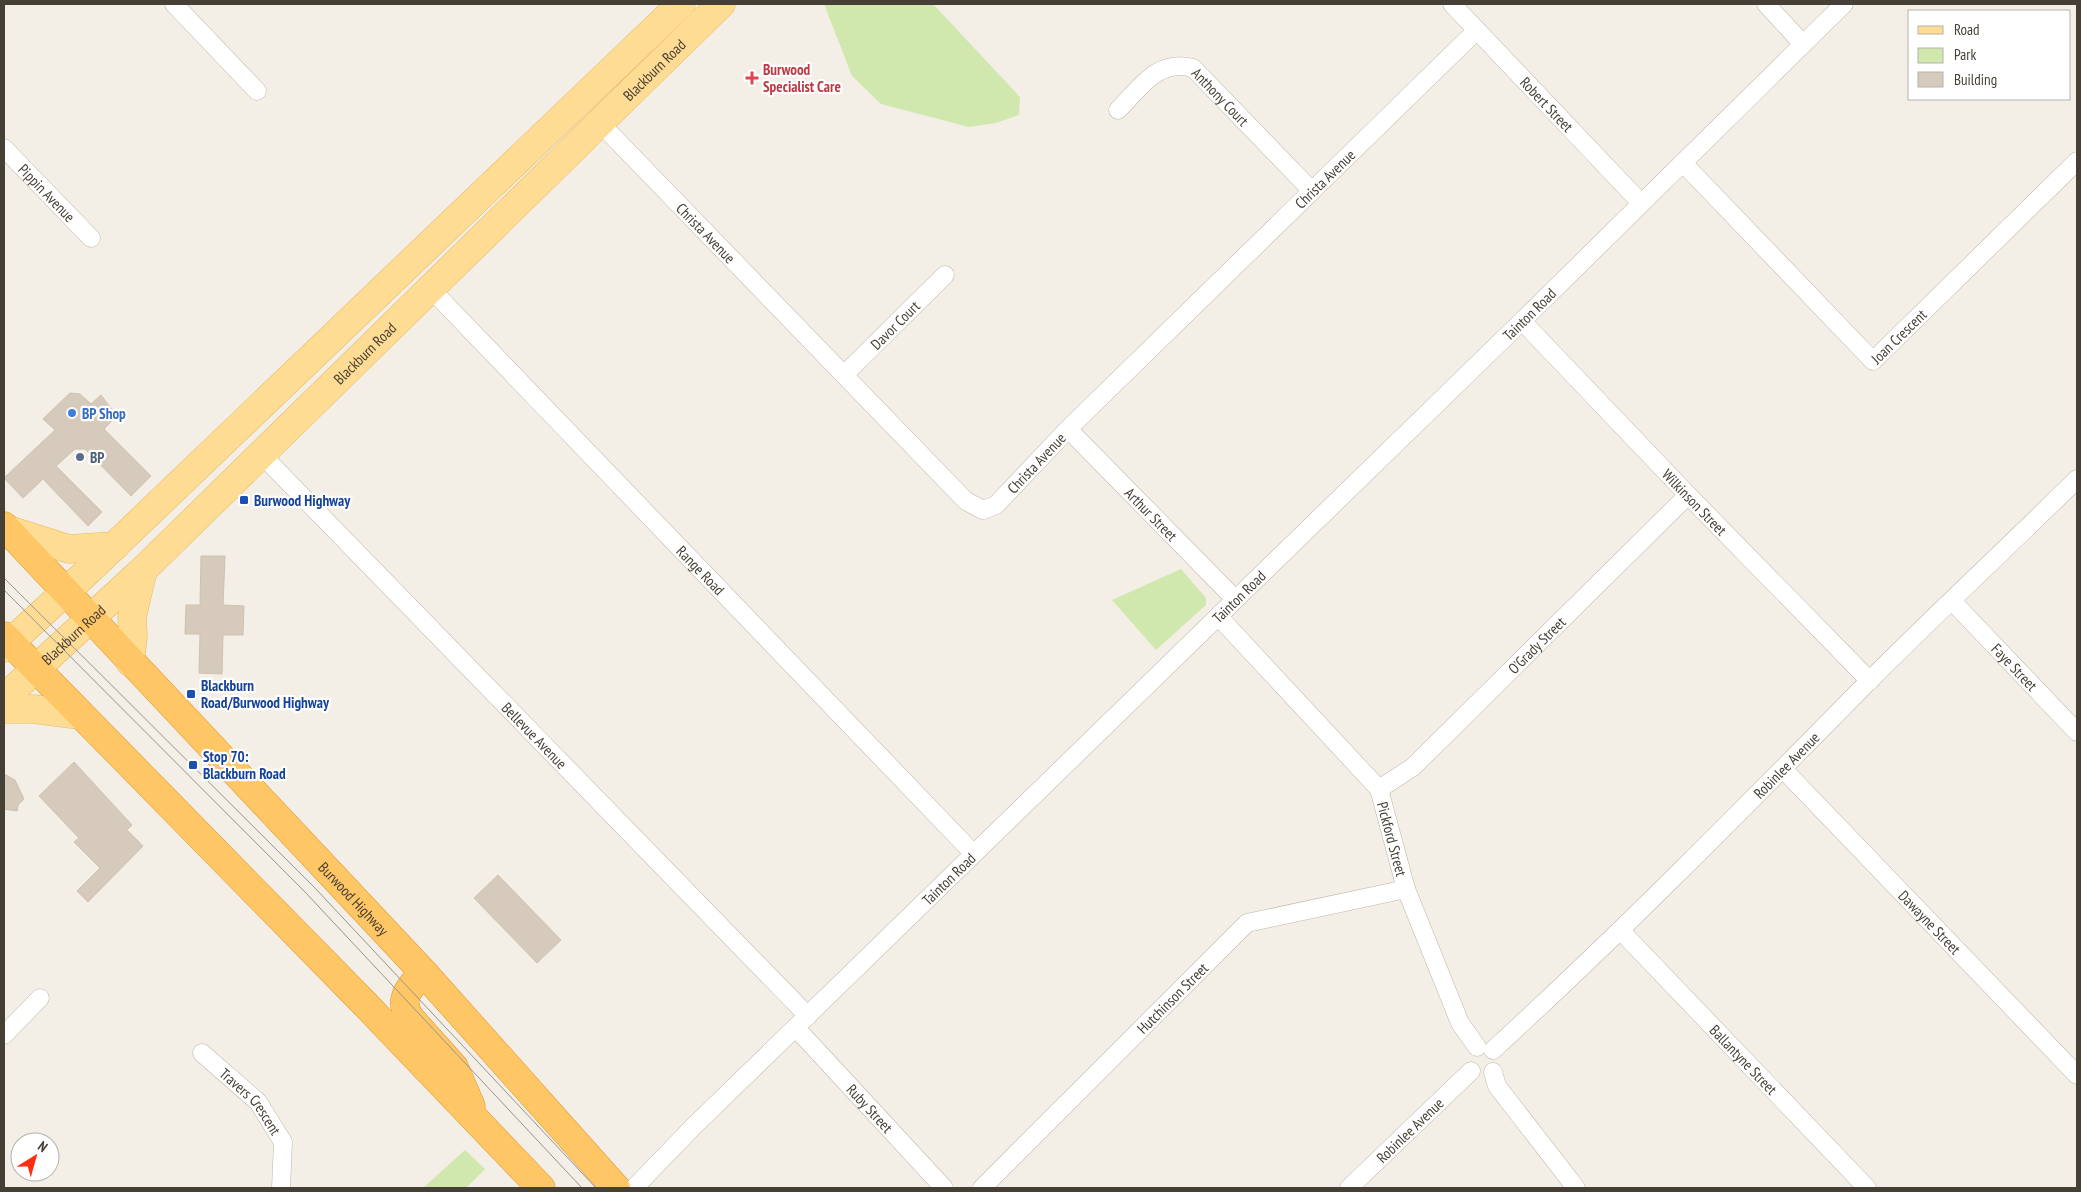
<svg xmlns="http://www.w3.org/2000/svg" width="2081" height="1192" font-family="'PT Sans Narrow',sans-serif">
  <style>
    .green { fill: #d0e8ad }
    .building { fill: #d5cabb; stroke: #d0c1ae }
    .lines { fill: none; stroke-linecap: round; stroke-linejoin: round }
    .street-casing { stroke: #bfb6a8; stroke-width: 19 }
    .primary-casing { stroke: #e5b961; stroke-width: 29 }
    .highway-casing { stroke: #e09933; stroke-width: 29 }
    .street { stroke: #fff; stroke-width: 18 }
    .primary { stroke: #ffdc93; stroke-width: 28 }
    .highway { stroke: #ffc665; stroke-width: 28 }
    .tram { stroke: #959595; stroke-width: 1 }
    .health-dot { fill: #e0444e; stroke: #fff; stroke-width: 2 }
    .shop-dot { fill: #3f7fe0; stroke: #fff; stroke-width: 2 }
    .service-dot { fill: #5c6f8a; stroke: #fff; stroke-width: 2 }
    .transit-dot { fill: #1a4fb4; stroke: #fff; stroke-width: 2 }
    .labels { text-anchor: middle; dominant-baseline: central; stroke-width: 4.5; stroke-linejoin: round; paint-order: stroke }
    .street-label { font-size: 15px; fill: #463f35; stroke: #fff }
    .health-label { font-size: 15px; font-weight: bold; fill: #be3a42; stroke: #fff; text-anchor: start }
    .shop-label { font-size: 15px; font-weight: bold; fill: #366cbe; stroke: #fff; text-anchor: start }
    .service-label { font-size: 15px; font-weight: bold; fill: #4e5e75; stroke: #fff; text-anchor: start }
    .transit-label { font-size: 15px; font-weight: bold; fill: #164399; stroke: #fff; text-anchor: start }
  </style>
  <rect width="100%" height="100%" fill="#f3eee6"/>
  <!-- green -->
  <g class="green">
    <path d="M824,4H933L1020,97L1019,115L996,123L969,127L881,104L852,76Z"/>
    <path d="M1181,569L1206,598V605L1156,650L1112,600Z"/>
    <path d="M465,1150L485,1169L466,1188H423Z"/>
  </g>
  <!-- building -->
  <g class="building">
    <path d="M70,393L80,394L91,404L101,395L117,416L104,429L151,476L131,496L85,449H75L56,466L102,512L88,526L43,479L23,498L4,478L55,430L43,419Z"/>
    <path d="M201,556H225L223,605L244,606L243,635H223L222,674L199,673L200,634H185L186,605H200Z"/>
    <path d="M74,762L132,825L127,830L143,846L88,902L77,891L100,868L74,842L79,838L39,796Z"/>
    <path d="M4,774L15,780L24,799L18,805L17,811L4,809Z"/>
    <path d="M498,875L561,940L537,963L474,898Z"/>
  </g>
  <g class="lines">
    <defs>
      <g id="street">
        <path d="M174,4L257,91"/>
        <path id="s1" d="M1452,4L1641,203"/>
        <path d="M1766,4L1802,43"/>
        <path id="s2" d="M1118,110C1141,87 1157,59 1193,68L1312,191"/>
        <path id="s3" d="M599,122L966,501L983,510L996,505L1068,429L1477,30"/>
        <path id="s4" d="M4,148L91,238"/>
        <path id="s5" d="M1683,163L1873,361L2077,161"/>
        <path id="s6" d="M430,288L973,853"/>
        <path id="s7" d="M1522,321L1688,495L1870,681"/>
        <path id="s8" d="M845,374L945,275"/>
        <path id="s9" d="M1068,429L1235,599"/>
        <path id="s10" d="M262,455L808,1016"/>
        <path id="s11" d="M1952,601L2077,732"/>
        <path id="s12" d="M1218,616L1379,789L1406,889L1460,1023L1477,1047"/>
        <path id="s13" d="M1783,769L2077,1075"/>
        <path id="s14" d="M1379,789L1413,767L1688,495"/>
        <path id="s15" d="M1620,930L1867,1188"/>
        <path id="s16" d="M796,1028L944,1188"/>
        <path d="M4,1035L40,998"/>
        <path id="s17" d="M1493,1050C1622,932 1745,807 1868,682C1937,613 2008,547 2077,479"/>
        <path id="s18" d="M202,1053L258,1102L283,1142L281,1188"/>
        <path d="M1493,1072L1497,1086L1576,1188"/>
        <path id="s19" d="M634,1188L693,1127L1522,321L1844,4"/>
        <path id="s20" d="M982,1188L1247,923L1406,889"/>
        <path id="s21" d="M1349,1188L1471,1071"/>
      </g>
      <g id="primary">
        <path d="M6,529L69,549L115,546"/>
        <path d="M4,648L85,574L681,4"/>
        <path d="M130,662L133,636L132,617L143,570"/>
        <path id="s22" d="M4,698L143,570L721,4"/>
        <path d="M4,709H33L80,715"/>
      </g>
      <g id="highway">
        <path id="s23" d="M4,526L424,973L616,1188"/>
        <path d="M4,636L365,1004L541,1188"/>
        <path d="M424,973C409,986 397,1001 411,1019L454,1067L471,1106"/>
      </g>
    </defs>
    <!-- street casing -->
    <use href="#street" class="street-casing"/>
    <!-- primary casing -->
    <use href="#primary" class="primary-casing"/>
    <!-- highway casing -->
    <use href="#highway" class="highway-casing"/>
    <!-- street -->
    <use href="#street" class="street"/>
    <!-- primary -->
    <use href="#primary" class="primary"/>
    <!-- highway -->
    <use href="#highway" class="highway"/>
    <!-- tram -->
    <g class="tram">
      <path d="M4,578L314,887L596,1188"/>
      <path d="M4,590L305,892L582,1188"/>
    </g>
  </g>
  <!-- markers -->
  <path class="health-dot" d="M749.5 70.5h5v5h5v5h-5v5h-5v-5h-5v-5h5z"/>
  <circle class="shop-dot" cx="72" cy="413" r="5"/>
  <circle class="service-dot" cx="80" cy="457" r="5"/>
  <g class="transit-dot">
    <rect x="239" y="495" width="10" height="10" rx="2.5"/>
    <rect x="186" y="689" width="10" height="10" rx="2.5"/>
    <rect x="188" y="760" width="10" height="10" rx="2.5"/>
  </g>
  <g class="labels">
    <!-- street labels -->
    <g class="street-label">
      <text stroke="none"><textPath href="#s22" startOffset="904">Blackburn Road</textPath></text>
      <text stroke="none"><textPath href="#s2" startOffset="131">Anthony Court</textPath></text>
      <text stroke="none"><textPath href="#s1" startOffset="138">Robert Street</textPath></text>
      <text stroke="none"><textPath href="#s3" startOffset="1024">Christa Avenue</textPath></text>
      <text stroke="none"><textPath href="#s4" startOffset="62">Pippin Avenue</textPath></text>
      <text stroke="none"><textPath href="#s3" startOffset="154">Christa Avenue</textPath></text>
      <text stroke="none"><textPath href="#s19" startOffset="1251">Tainton Road</textPath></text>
      <text stroke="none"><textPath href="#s8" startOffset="70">Davor Court</textPath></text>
      <text stroke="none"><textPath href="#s5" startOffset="310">Joan Crescent</textPath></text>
      <text stroke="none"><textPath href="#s22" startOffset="499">Blackburn Road</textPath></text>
      <text stroke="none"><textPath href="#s3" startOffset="619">Christa Avenue</textPath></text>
      <text stroke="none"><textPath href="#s7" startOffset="250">Wilkinson Street</textPath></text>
      <text stroke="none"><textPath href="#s9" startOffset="119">Arthur Street</textPath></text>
      <text stroke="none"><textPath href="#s6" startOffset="391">Range Road</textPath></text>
      <text stroke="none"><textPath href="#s19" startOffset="846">Tainton Road</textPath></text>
      <text stroke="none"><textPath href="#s22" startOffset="94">Blackburn Road</textPath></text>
      <text stroke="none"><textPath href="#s14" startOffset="214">O'Grady Street</textPath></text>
      <text stroke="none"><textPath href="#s11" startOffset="91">Faye Street</textPath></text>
      <text stroke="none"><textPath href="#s10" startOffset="391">Bellevue Avenue</textPath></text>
      <text stroke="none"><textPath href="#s17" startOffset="409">Robinlee Avenue</textPath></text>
      <text stroke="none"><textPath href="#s12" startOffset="288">Pickford Street</textPath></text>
      <text stroke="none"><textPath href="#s19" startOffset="441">Tainton Road</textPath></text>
      <text stroke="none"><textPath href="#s23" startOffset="511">Burwood Highway</textPath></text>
      <text stroke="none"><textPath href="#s13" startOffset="212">Dawayne Street</textPath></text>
      <text stroke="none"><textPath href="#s20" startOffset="269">Hutchinson Street</textPath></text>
      <text stroke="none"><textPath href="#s15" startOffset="179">Ballantyne Street</textPath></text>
      <text stroke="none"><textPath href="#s18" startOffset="69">Travers Crescent</textPath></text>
      <text stroke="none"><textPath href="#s16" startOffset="109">Ruby Street</textPath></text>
      <text stroke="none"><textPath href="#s21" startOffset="84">Robinlee Avenue</textPath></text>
    </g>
    <!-- health labels -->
    <g class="health-label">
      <text x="763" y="69">Burwood<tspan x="763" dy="17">Specialist Care</tspan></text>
    </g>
    <!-- shop labels -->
    <g class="shop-label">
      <text x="82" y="413">BP Shop</text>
    </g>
    <!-- service labels -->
    <g class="service-label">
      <text x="90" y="457">BP</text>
    </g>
    <!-- transit labels -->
    <g class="transit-label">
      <text x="254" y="500">Burwood Highway</text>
      <text x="201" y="685">Blackburn<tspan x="201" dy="17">Road/Burwood Highway</tspan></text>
      <text x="203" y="756">Stop 70:<tspan x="203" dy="17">Blackburn Road</tspan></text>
    </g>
  </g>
  <!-- border -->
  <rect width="2081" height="1192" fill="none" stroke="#463f35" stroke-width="10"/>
  <!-- legend -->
  <rect x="1908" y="10" width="162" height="90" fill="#ffffff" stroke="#b5b2ae"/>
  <rect x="1918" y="26" width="25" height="8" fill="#ffdc93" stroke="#b5b2ae"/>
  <text x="1954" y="35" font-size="15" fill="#463f35">Road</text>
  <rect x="1918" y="48" width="25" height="15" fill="#d0e8ad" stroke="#b5b2ae"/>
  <text x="1954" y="60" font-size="15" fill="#463f35">Park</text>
  <rect x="1918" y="72" width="25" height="15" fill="#d5cabb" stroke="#b5b2ae"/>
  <text x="1954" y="85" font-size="15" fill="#463f35">Building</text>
  <!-- north arrow -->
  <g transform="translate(35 1157) rotate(37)"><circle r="24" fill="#ffffff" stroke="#b5b2ae"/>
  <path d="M0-4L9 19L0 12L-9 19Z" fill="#fd2d13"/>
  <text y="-8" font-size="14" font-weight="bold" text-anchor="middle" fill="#463f35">N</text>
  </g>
</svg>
